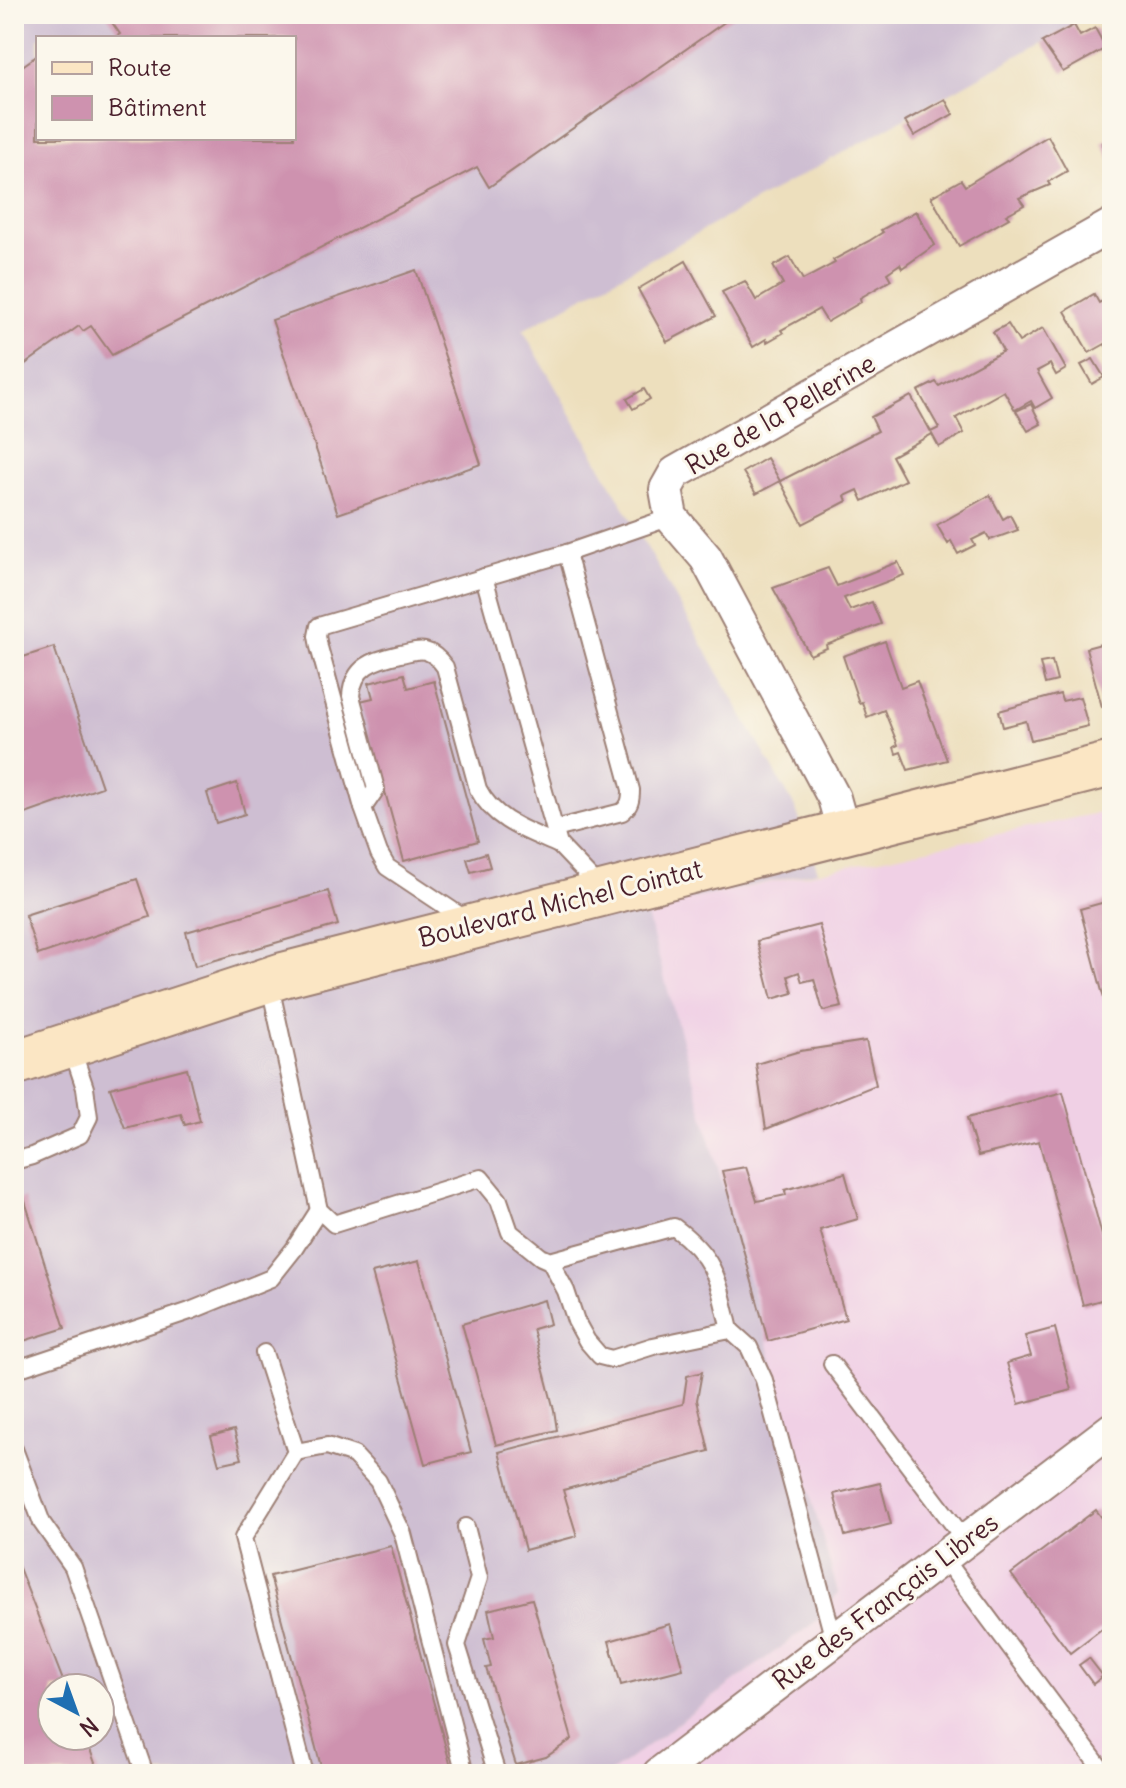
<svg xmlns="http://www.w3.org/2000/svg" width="1126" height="1788" font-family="Delius,sans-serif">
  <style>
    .built { fill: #f0d0e5 }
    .industrial { fill: #cebed2; fill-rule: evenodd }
    .building { fill: #ce92af }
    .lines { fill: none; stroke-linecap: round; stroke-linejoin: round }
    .service-casing { stroke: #9c7f74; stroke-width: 20 }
    .minor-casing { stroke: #9c7f74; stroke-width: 36 }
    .secondary-casing { stroke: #9c7f74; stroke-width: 48 }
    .service { stroke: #fff; stroke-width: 16 }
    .minor { stroke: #fff; stroke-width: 32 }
    .secondary { stroke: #fbe6c4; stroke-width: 44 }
    .labels { text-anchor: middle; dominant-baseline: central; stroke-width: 6; stroke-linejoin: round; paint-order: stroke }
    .street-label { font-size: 26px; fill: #4a1f2b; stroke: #fbf7ec }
  </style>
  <rect width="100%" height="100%" fill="#fbf7ec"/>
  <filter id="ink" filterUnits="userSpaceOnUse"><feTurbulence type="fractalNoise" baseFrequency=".0125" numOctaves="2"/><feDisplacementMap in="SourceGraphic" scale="16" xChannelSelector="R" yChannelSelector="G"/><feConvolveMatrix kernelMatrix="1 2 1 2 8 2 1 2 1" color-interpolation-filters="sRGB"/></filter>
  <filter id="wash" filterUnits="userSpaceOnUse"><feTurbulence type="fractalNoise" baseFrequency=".006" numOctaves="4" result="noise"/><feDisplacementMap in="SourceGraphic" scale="32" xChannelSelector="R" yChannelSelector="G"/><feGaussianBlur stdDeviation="1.8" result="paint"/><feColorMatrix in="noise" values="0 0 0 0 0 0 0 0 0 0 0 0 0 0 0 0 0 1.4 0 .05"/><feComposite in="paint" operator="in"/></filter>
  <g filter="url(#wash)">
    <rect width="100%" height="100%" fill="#eddfbd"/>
    <!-- built -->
    <path class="built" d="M1112,810V1774H609L819,1619L838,1593L644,909Z"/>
    <!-- industrial -->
    <path class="industrial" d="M14,14H1092L523,330L795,807L818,871L645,909L838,1593L819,1619L609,1774H14ZM38,38H294V138H38ZM52,1688H100V1736H52Z"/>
    <g id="blocks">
      <!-- building -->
      <g class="building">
        <path d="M106,14H736L489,187L477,167L112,355L91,326L83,331L79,326L14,372V72L38,55V138H294V38H114L120,34Z"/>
        <path d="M1074,25L1080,36L1095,28L1106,48L1063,72L1042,42Z"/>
        <path d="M945,99L953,114L914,136L905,121Z"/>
        <path d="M1048,136L1067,171L1048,182L1050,185L1019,198L1024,205L1006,215L1009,218L959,246L931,197L961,180L965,186Z"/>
        <path d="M1112,138V162L1102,143Z"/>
        <path d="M916,211L935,245L902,268L900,264L887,273L891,280L860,298L861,302L827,322L819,309L781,330L783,333L767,342L766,339L753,347L722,292L745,281L756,300L783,284L773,266L790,257L803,280L835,263L833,260L869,241L883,232L881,230Z"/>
        <path d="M686,261L716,316L667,342L638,289Z"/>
        <path d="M416,270L481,464L338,514L272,320Z"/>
        <path d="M1094,294L1099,303L1112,296V357L1105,344L1089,353L1065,311Z"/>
        <path d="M1008,324L1019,342L1043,328L1066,369L1056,375L1050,364L1037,371L1052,398L1035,408L1031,401L1015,410L1004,391L956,418L964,433L939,447L932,434L892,456L905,480L863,501L858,490L845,496L847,501L803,524L780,481L878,431L871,417L911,396L931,432L939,428L918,391L936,382L939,386L1003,351L993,332Z"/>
        <path d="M1093,359L1104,377L1092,384L1081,365Z"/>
        <path d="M644,389L650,399L633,409L627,399Z"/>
        <path d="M1031,404L1041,424L1028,431L1016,411Z"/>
        <path d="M767,458L780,481L756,494L743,472Z"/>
        <path d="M990,495L1003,519L1010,515L1018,530L990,540L986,533L972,540L975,545L958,554L951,541L948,544L937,525Z"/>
        <path d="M898,562L904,575L844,598L850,610L872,602L881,624L826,645L827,648L810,655L773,588L828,568L837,586Z"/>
        <path d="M885,641L901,687L917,681L947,760L908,770L901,752L896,754L894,747L898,745L884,710L867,717L862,702L859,703L843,656Z"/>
        <path d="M1112,641V704L1102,707L1086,648Z"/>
        <path d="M54,647L102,787L14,818V660Z"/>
        <path d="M1052,661L1057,681L1045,684L1040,663Z"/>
        <path d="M404,674L408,688L434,681L478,841L404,861L360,701L373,698L369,683Z"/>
        <path d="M1060,694L1062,701L1080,697L1088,726L1031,740L1026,721L1003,727L999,711Z"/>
        <path d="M237,783L245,814L216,823L207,793Z"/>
        <path d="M486,853L490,867L471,872L467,859Z"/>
        <path d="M137,879L150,917L38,955L25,915Z"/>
        <path d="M328,891L338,925L195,966L186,932Z"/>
        <path d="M1112,900V1025H1111L1080,909Z"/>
        <path d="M819,925L842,1007L823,1011L814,979L802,982L799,972L788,976L793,993L772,999L757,941Z"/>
        <path d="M866,1041L876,1085L766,1129L756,1064L800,1051Z"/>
        <path d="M187,1068L200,1121L185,1125L181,1114L125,1128L110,1088Z"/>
        <path d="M1063,1092L1112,1272V1297L1083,1305L1039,1141L978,1156L967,1118Z"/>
        <path d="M746,1167L757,1201L786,1195L785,1190L845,1173L858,1219L820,1230L846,1319L768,1341L722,1171Z"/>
        <path d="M24,1198L65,1328L14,1344V1201Z"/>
        <path d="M419,1261L471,1452L425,1464L372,1273Z"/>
        <path d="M544,1300L550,1324L533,1329L554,1410L557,1430L496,1445L462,1324Z"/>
        <path d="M1055,1328L1071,1390L1019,1404L1007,1363L1031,1356L1025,1336Z"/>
        <path d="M702,1372L697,1400L709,1451L563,1490L577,1536L525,1550L499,1452L683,1404L687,1376Z"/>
        <path d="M234,1430L242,1459L219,1464L211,1436Z"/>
        <path d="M880,1483L891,1524L845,1536L834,1494Z"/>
        <path d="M1096,1510L1112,1531V1621L1070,1653L1011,1574Z"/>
        <path d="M391,1546L453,1774H323L270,1576Z"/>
        <path d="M14,1555L64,1683L74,1680L77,1688H52V1736H85L99,1774H14Z"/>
        <path d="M532,1599L572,1739L546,1757L516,1765L486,1668L491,1667L484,1639L494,1637L488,1610Z"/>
        <path d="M670,1624L683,1669L621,1685L609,1641Z"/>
        <path d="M1089,1658L1103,1676L1093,1684L1079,1665Z"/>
      </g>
    </g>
  </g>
  <g filter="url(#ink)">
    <use href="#blocks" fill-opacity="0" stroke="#9c7f74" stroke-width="2"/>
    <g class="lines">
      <defs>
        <g id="service">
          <path d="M484,577L559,845L600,888"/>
          <path d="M363,808L376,789L351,696C353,666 374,660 400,654C408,653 417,649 425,651C434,653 440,660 445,667L478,789C494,821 528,831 559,845"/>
          <path d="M555,829L622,812C630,806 631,800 631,790L567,553"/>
          <path d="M468,921L387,867L379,853L363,808L319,647L317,636L319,626L567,553L671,517"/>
          <path d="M269,981L319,1210L334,1224L481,1178L499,1200L510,1232L541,1257L550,1261L566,1291L576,1321L587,1341L600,1356L612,1359L653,1346L730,1330L749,1347L764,1380L834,1640"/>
          <path d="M14,1161L32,1156L80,1135L89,1117L85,1088L71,1046"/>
          <path d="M550,1261L674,1227C717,1259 718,1281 730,1330"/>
          <path d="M264,1353L296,1452L243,1538L305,1774"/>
          <path d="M832,1364L965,1540"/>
          <path d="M14,1370L190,1311L271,1278L294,1249L319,1210"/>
          <path d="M14,1449L42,1523L73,1567L145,1774"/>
          <path d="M296,1452L327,1446L354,1455L378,1481L403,1534L465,1774"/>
          <path d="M466,1527L479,1578L457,1645L497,1774"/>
          <path d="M943,1557L1105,1774"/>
        </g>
        <g id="minor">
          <path d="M843,830L834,798L706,558L671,517L666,489L675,473L1112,225"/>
          <path d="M659,1774L1112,1429"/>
        </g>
        <path id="secondary" d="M14,1063L283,975L1112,764"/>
      </defs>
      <!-- service casing -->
      <use href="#service" class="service-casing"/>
      <!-- minor casing -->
      <use href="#minor" class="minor-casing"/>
      <!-- secondary casing -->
      <use href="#secondary" class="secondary-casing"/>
      <!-- service -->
      <use href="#service" class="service"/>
      <!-- minor -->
      <use href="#minor" class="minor"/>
      <!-- secondary -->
      <use href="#secondary" class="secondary"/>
    </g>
  </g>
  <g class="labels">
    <!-- street labels -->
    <g class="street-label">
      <text transform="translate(780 414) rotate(-30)">Rue de la Pellerine</text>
      <text transform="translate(560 903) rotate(-14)">Boulevard Michel Cointat</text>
      <text transform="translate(885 1601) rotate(-37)">Rue des Français Libres</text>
    </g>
  </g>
  <!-- margin -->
  <rect width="1126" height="1788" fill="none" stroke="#fbf7ec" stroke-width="48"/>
  <!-- legend -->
  <rect x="36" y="36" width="260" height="104" fill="#fbf7ec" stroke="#b4a19f" stroke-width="2"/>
  <rect x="52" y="62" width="40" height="12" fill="#fbe6c4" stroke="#b4a19f" stroke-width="2"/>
  <text x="108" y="76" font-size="24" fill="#4a1f2b">Route</text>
  <rect x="52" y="96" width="40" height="24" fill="#ce92af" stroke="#b4a19f" stroke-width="2"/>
  <text x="108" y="116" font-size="24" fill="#4a1f2b">Bâtiment</text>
  <!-- north arrow -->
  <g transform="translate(76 1712) rotate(139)"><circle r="38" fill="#fbf7ec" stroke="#b4a19f" stroke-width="2"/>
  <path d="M0-6L14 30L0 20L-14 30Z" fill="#1f6fb2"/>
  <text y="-12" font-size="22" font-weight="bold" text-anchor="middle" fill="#4a1f2b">N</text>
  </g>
</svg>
